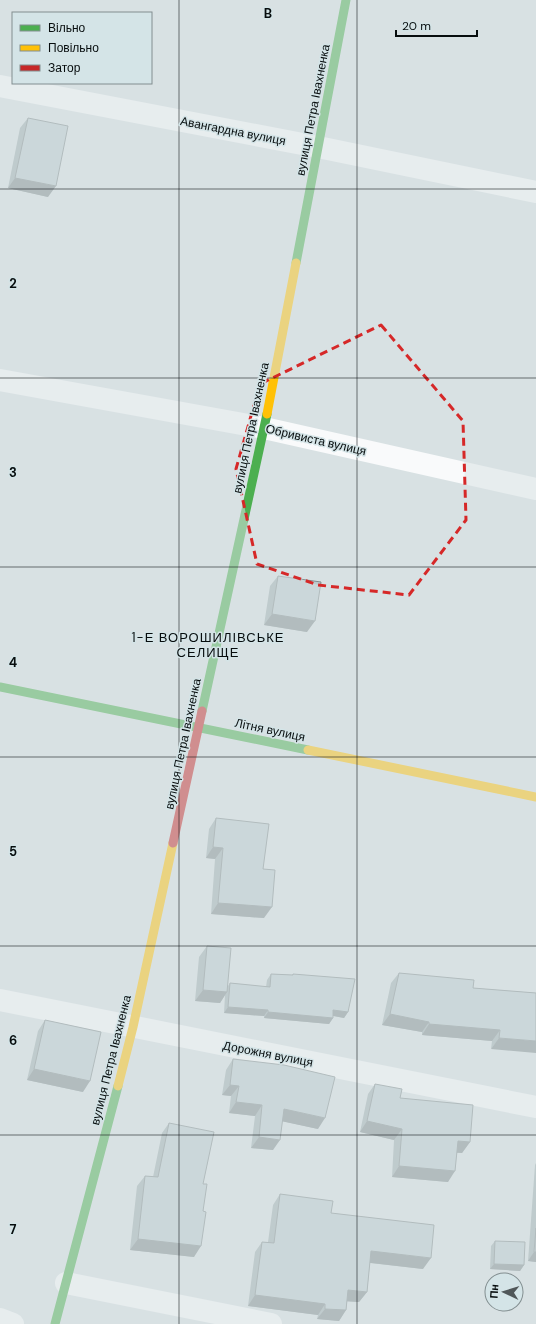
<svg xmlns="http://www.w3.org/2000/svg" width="536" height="1324" font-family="'DM Sans',sans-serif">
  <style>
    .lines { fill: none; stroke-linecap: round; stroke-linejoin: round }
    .street { stroke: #f9fafb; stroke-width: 22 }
    .fast { stroke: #4caf50; stroke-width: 9 }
    .slow { stroke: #ffc107; stroke-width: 9 }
    .jam { stroke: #c62828; stroke-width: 9 }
    .wall { fill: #a1afb1 }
    .shaded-wall { fill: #838e90 }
    .building { fill: #bbcbce; stroke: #838e90 }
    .marked { fill: none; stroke: #d62828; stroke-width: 3; stroke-dasharray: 8 5; stroke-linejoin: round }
    .grid { fill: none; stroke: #070d0e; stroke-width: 1; stroke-opacity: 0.55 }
    .labels { text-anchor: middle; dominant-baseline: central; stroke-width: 3; stroke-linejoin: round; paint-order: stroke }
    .street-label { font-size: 12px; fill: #070d0e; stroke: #d4e4e7 }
    .neighbourhood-label { font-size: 13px; letter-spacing: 1px; fill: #070d0e; stroke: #d4e4e7 }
    .grid-label { font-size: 13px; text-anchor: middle; font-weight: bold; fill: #070d0e; stroke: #d4e4e7; stroke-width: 3; stroke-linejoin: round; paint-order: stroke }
  </style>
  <rect width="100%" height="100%" fill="#d8e1e3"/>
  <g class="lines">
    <!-- street -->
    <g class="street">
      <path d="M0,86L318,147L536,192"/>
      <path d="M0,380L264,428L536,489"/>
      <path d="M0,1000L536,1107"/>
      <path d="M66,1283L271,1324"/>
      <path d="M0,1319L13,1324"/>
    </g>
    <!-- fast -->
    <g class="fast">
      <path d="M296,263L346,0"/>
      <path d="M0,687L308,750"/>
      <path d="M202,711L267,414"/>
      <path d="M55,1324L118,1086"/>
    </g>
    <!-- slow -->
    <g class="slow">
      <path d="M267,414L296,263"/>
      <path d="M308,750L536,797"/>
      <path d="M118,1086L133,1027L173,843"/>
    </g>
    <!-- jam -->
    <path class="jam" d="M173,843L202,711"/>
  </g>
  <!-- wall -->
  <g class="wall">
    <path d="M28,118L48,197L8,188L20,128Z"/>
    <path d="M278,576L307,632L264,625L270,586Z"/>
    <path d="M216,818L263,869L264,918L211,914L215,859L206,858L209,829Z"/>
    <path d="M207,946L228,986L230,983L266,987L267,980L271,974L292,975L293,974L348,1012L344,1018L333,1016V1018L329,1024L264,1018V1016L224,1013L225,995L220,1003L195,1001L199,957Z"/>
    <path d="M399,973L473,988L536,993L491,1049L492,1041L422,1035V1032L382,1025L391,983Z"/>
    <path d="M45,1020L83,1092L27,1080L38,1031Z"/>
    <path d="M233,1059L318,1129L282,1121L273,1150L251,1148L255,1116L229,1113L231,1096L222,1095L226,1070Z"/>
    <path d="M375,1084L470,1142L462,1153H457L448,1182L392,1177L394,1140L360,1132L368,1094Z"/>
    <path d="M169,1123L203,1184V1211L194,1257L130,1250L137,1186L145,1176L153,1177L162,1133Z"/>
    <path d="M536,1163V1262L528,1261L535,1165Z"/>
    <path d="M280,1194L331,1213L423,1269L370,1263L367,1292L359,1302L347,1301L346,1310L339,1321L317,1319L318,1315L248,1306L255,1252L262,1242H268L273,1205Z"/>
    <path d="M495,1241L524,1265L520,1271L490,1269L491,1246Z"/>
  </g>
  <!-- shaded-wall -->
  <g class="shaded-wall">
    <path d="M15,178L56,186L48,197L8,188Z"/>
    <path d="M272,614L315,621L307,632L264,625Z"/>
    <path d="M213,847L223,848L215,859L206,858Z"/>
    <path d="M218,903L272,907L264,918L211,914Z"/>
    <path d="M203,990L227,992L220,1003L195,1001Z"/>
    <path d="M228,1007L268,1010L264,1016L224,1013Z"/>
    <path d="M333,1010L348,1012L344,1018L329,1015Z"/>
    <path d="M268,1012L333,1018L329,1024L264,1018Z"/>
    <path d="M390,1014L429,1022L422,1032L382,1025Z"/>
    <path d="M429,1024L500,1030L492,1041L422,1035Z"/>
    <path d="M499,1038L536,1041V1053L491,1049Z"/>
    <path d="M34,1069L90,1081L83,1092L27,1080Z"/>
    <path d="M230,1085L239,1086L231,1096L222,1095Z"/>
    <path d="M236,1102L262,1105L255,1116L229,1113Z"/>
    <path d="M284,1109L325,1118L318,1129L276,1120Z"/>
    <path d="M367,1121L402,1129L394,1140L360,1132Z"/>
    <path d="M259,1137L280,1140L273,1150L251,1148Z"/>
    <path d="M458,1141L470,1142L462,1153L451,1152Z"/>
    <path d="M399,1166L455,1171L448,1182L392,1177Z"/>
    <path d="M138,1239L201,1246L194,1257L130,1250Z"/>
    <path d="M371,1251L431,1258L423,1269L363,1262Z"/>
    <path d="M534,1252H536V1262L528,1261Z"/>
    <path d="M494,1264L524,1265L520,1271L490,1269Z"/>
    <path d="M348,1290L367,1292L359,1302L340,1301Z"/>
    <path d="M255,1295L325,1304L318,1315L248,1306Z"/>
    <path d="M325,1309L346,1310L339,1321L317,1319Z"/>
  </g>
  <!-- building -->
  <g class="building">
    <path d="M28,118L68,126L56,186L15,178Z"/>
    <path d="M278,576L321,582L315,621L272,614Z"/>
    <path d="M216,818L269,824L263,869L275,870L272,907L218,903L223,848L213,847Z"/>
    <path d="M207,946L231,948L227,992L203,990Z"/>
    <path d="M399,973L474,980L473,988L536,993V1041L499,1038L500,1030L429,1024V1022L390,1014Z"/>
    <path d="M271,974L293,975V974L355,979L348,1012L333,1010V1018L268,1012V1010L228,1007L230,983L270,987Z"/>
    <path d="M45,1020L101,1032L90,1081L34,1069Z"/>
    <path d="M233,1059L284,1065L335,1077L325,1118L284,1109L280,1140L259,1137L262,1105L236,1102L239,1086L230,1085Z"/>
    <path d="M375,1084L402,1089L400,1098L473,1105L470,1142L458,1141L455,1171L399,1166L402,1129L367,1121Z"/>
    <path d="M169,1123L214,1132L203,1184H207L203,1211L206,1212L201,1246L138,1239L145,1176L158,1177Z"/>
    <path d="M280,1194L333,1201L331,1213L434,1225L431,1258L371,1251L367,1292L348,1290L346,1310L325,1309V1304L255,1295L262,1242L274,1243Z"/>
    <path d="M536,1228V1252H534Z"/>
    <path d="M495,1241L525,1242L524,1265L494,1264Z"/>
  </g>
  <!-- marked area -->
  <path d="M0 0H536V1324H0ZM381,325L463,421L466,520L409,595L318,585L257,564L236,469L260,384Z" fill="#d8e1e3" fill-opacity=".55" fill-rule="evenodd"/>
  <path class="marked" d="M381,325L463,421L466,520L409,595L318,585L257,564L236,469L260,384Z"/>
  <!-- grid -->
  <path class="grid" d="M179,0V1324M357,0V1324M0,189H536M0,378H536M0,567H536M0,757H536M0,946H536M0,1135H536"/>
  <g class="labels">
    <!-- street labels -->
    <g class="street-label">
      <text transform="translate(313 110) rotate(-79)">вулиця Петра Івахненка</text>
      <text transform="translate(233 131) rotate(11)">Авангардна вулиця</text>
      <text transform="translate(251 428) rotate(-78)">вулиця Петра Івахненка</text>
      <text transform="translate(316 440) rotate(13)">Обривиста вулиця</text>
      <text transform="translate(270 730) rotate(12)">Літня вулиця</text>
      <text transform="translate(183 744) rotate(-78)">вулиця Петра Івахненка</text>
      <text transform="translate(268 1054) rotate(11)">Дорожня вулиця</text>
      <text transform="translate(111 1060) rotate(-76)">вулиця Петра Івахненка</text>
    </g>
    <!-- neighbourhood labels -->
    <g class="neighbourhood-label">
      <text x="208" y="637">1-Е ВОРОШИЛІВСЬКЕ<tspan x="208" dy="15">СЕЛИЩЕ</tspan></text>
    </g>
  </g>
  <g class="grid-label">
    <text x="268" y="18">B</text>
    <text x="13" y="288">2</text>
    <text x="13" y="477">3</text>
    <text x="13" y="667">4</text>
    <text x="13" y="856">5</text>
    <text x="13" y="1045">6</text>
    <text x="13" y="1234">7</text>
  </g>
  <!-- legend -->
  <rect x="12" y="12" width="140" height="72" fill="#d4e4e7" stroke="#828e90"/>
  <rect x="20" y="25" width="20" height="6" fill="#4caf50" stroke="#828e90"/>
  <text x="48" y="32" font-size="12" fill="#070d0e">Вільно</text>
  <rect x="20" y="45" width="20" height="6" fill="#ffc107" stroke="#828e90"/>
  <text x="48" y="52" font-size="12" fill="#070d0e">Повільно</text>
  <rect x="20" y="65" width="20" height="6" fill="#c62828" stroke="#828e90"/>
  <text x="48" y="72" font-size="12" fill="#070d0e">Затор</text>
  <!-- north arrow -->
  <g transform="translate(504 1292) rotate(274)"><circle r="19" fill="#d4e4e7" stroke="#828e90"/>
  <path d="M0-3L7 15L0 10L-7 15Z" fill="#505759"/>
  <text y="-6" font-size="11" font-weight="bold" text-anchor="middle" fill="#070d0e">Пн</text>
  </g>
  <!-- scale -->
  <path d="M396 30v6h81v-6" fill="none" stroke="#070d0e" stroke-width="2"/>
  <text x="402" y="30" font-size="12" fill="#070d0e" stroke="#d4e4e7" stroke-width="3" paint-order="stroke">20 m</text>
</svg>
